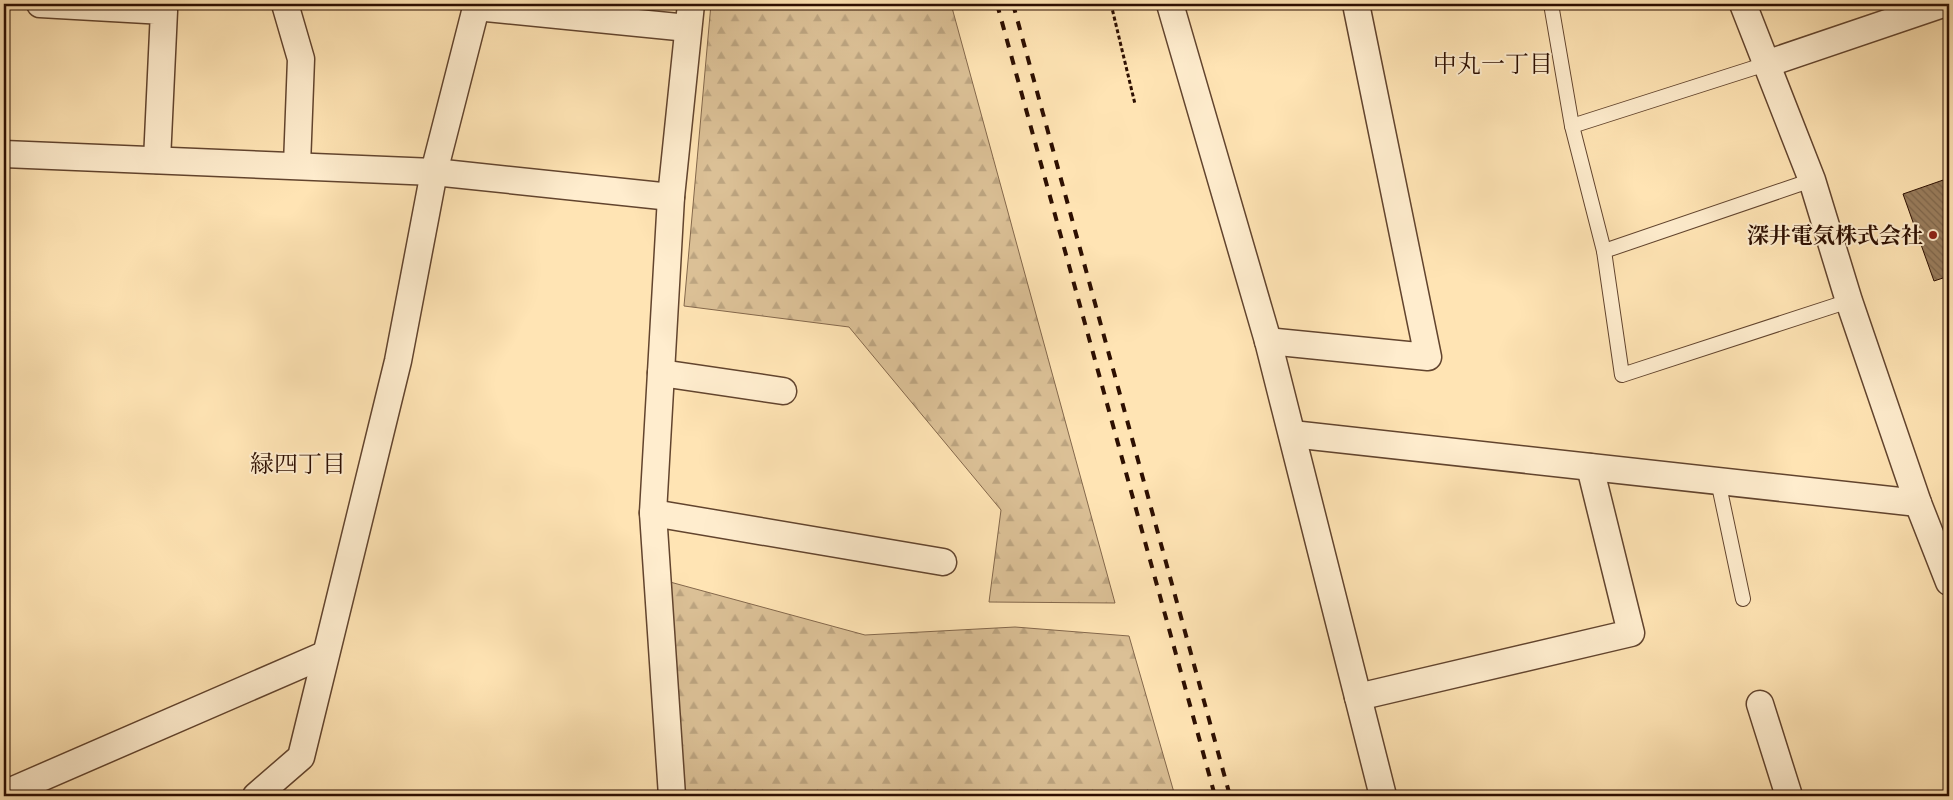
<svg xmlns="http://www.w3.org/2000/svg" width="1953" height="800" font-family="'EB Garamond','Noto Serif JP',serif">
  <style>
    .forest { fill: url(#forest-firs); stroke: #84684c }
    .building { fill: url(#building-back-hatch); stroke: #2d0f01 }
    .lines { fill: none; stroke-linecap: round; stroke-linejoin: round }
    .lane-casing { stroke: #62442e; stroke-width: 16 }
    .street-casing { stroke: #62442e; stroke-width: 29 }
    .path { stroke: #2d0f01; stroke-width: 3; stroke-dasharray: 4 2.5; stroke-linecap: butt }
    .lane { stroke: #ffedce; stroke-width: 14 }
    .street { stroke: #ffedce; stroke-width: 26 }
    .rail { stroke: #2d0f01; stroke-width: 4; stroke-dasharray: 9 9; stroke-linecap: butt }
    .poi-dot { fill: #8f2418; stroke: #ffedce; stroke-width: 2 }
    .labels { text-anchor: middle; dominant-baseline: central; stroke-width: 4; stroke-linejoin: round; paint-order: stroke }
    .poi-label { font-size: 22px; font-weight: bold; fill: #2d0f01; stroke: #ffedce; text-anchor: end }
    .neighbourhood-label { font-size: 24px; fill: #2d0f01; stroke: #ffedce }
  </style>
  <defs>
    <pattern id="forest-firs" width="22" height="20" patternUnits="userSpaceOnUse" patternTransform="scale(1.25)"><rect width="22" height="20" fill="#dbc096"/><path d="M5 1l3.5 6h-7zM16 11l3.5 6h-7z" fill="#bca480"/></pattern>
    <pattern id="building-back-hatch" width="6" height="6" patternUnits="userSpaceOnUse" patternTransform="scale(1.25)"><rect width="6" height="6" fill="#9a7e5e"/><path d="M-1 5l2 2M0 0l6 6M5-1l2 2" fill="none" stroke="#7e664b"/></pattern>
  </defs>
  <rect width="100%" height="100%" fill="#ffe4b4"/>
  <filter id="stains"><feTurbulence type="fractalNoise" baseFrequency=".004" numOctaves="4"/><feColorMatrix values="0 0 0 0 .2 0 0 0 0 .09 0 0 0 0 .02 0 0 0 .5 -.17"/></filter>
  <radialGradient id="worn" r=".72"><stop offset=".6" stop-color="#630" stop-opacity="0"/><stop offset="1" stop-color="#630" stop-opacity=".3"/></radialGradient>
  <!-- forest -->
  <g class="forest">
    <path d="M711,4H951L1115,603L989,602L1001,510L849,327L684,306Z"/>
    <path d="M670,582L865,635L1015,627L1129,636L1175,796H672Z"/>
  </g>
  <!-- building -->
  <path class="building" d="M1949,178V276L1934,281L1903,194Z"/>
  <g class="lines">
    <defs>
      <g id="lane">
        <path d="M1551,4L1572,126L1604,251L1622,375L1849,301"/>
        <path d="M1572,126L1766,64"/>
        <path d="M1604,251L1812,180"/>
        <path d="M1718,481L1743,599"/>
      </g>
      <g id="street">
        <path d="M40,4L164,11L157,160"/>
        <path d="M285,4L301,59L297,165"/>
        <path d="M1170,4L1268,341L1383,796"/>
        <path d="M1743,4L1812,180L1849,301L1918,503L1949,582"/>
        <path d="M476,7L688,28"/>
        <path d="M1766,64L1943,4"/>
        <path d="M4,154L434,172L671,197"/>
        <path d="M1268,341L1428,357L1356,4"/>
        <path d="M661,373L783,391"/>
        <path d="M1292,434L1918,503"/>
        <path d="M653,513L943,562"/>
        <path d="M1358,697L1631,633L1590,467"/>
        <path d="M1760,704L1789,796"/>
        <path d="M4,794L324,655"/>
        <path d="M256,796L301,757L398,361L434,172L477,4"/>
        <path d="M672,796L653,513L671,197L691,4"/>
      </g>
    </defs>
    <!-- lane casing -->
    <use href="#lane" class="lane-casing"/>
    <!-- street casing -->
    <use href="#street" class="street-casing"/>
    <!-- path -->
    <path class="path" d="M1111,4L1135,104"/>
    <!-- lane -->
    <use href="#lane" class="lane"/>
    <!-- street -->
    <use href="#street" class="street"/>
    <!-- rail -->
    <g class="rail">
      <path d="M997,4L1215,796"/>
      <path d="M1013,4L1230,796"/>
    </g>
  </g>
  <!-- markers -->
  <circle class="poi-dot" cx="1933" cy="235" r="5"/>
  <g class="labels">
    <!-- poi labels -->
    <g class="poi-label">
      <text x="1923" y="235">深井電気株式会社</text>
    </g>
    <!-- neighbourhood labels -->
    <g class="neighbourhood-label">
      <text x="1493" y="63">中丸一丁目</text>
      <text x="298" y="463">緑四丁目</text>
    </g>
  </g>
  <!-- margin -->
  <rect width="1953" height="800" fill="none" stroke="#ffe4b4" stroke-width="20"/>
  <rect x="5" y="5" width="1943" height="790" fill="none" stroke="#2d0f01" stroke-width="2.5"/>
  <rect x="10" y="10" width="1933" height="780" fill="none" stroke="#2d0f01"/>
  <rect width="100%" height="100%" filter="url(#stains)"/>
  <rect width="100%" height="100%" fill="url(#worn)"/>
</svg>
